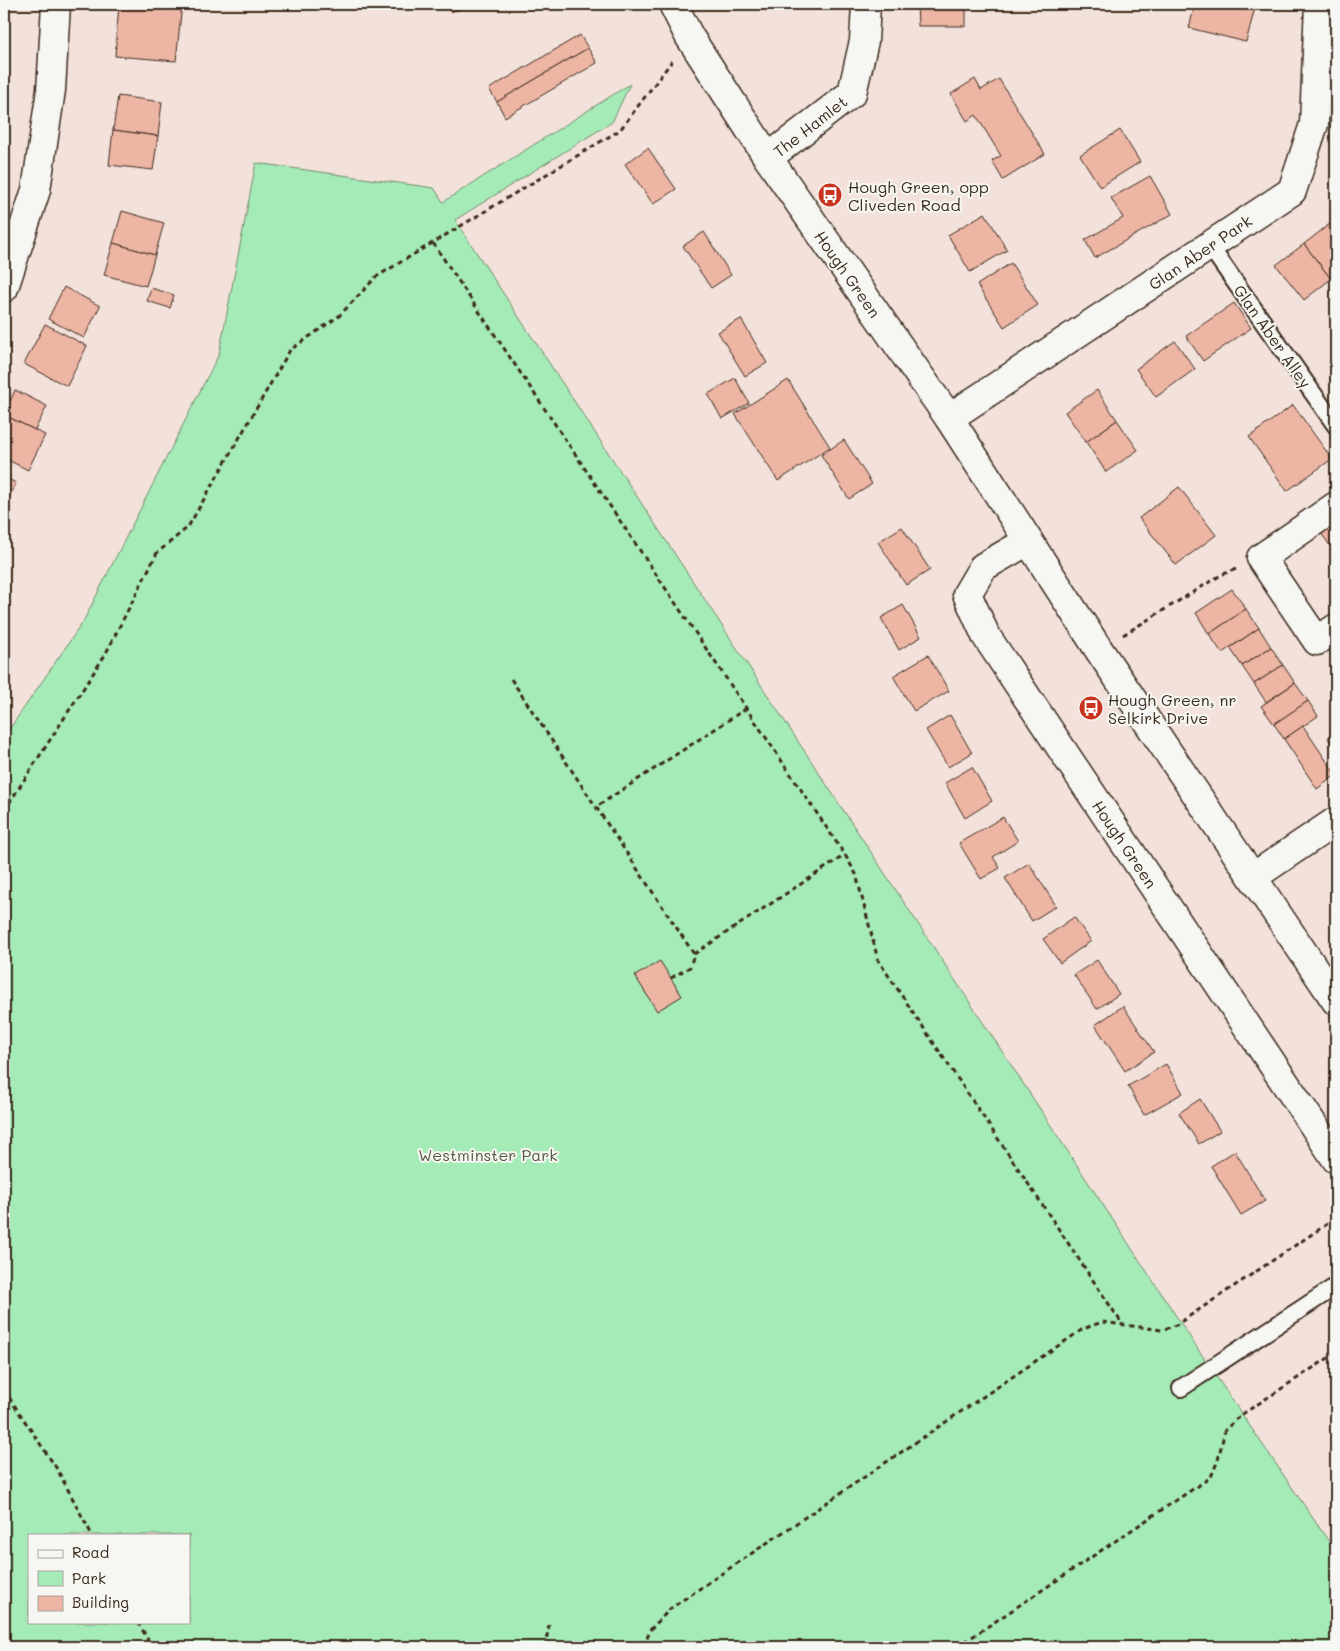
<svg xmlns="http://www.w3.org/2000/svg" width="1340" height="1651" font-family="Mali,sans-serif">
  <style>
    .green { fill: #a5ebb7; stroke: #708a6a; fill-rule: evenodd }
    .building { fill: #edb5a4; stroke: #3b2a1e }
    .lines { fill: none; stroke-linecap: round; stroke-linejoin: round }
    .service-casing { stroke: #3b2a1e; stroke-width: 20 }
    .minor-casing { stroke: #3b2a1e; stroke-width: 31 }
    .primary-casing { stroke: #3b2a1e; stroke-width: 31 }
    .path { stroke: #3b2a1e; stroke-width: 3; stroke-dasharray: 5 4; stroke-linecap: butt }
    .service { stroke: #f6f6f2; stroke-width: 16 }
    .minor { stroke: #f6f6f2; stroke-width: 28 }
    .primary { stroke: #f6f6f2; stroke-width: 28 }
    .labels { text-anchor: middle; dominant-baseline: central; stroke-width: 4; stroke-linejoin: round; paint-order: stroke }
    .street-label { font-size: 16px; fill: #3b2a1e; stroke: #f6f6f2 }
    .poi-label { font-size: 16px; fill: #3b2a1e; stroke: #f6f6f2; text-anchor: start }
    .park-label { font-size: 16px; fill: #565a44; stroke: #f6f6f2 }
  </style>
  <rect width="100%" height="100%" fill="#f3e2db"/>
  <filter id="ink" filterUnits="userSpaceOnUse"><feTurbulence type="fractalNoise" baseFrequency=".02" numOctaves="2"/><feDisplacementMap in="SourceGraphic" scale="10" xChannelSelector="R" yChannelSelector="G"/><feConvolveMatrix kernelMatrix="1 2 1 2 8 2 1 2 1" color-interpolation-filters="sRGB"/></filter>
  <g filter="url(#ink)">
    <!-- green -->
    <path class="green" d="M630,84L612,122L455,220L1211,1369L1336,1552V1647H4V737L83,622L219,354L256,163L434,188L443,202ZM29,1535H189V1622H29Z"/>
    <!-- building -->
    <g class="building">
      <path d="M119,4H182L176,61L115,56Z"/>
      <path d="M448,4H477L450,12Z"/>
      <path d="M917,4H966V26H918Z"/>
      <path d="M1195,4H1256L1246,42L1189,28Z"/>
      <path d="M580,35L588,48L497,102L489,89Z"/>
      <path d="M588,48L597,63L505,117L497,102Z"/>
      <path d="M975,79L981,90L999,79L1045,154L1003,180L992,161L1001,156L976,115L967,121L951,94Z"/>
      <path d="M118,96L162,102L158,136L113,130Z"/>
      <path d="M113,130L158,136L153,170L109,165Z"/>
      <path d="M1120,130L1140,162L1100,187L1080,155Z"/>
      <path d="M648,148L676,189L653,204L625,164Z"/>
      <path d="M1150,176L1172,214L1095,258L1085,240L1123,218L1111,198Z"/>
      <path d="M122,211L164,223L155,255L113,243Z"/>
      <path d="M985,213L1007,250L970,272L948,235Z"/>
      <path d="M1331,223L1336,229V275L1331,279L1304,244Z"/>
      <path d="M704,232L731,275L711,288L683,246Z"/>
      <path d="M113,243L155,255L146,286L104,275Z"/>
      <path d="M1304,244L1331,279L1304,300L1276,265Z"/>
      <path d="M1011,263L1038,305L1004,327L977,285Z"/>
      <path d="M64,287L100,306L84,338L48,319Z"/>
      <path d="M151,288L174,295L170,308L147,301Z"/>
      <path d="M1234,303L1251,328L1203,361L1186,336Z"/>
      <path d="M741,319L767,363L745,376L718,332Z"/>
      <path d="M45,324L87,346L67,386L24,364Z"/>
      <path d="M1175,341L1195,369L1156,397L1136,369Z"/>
      <path d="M735,378L749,403L722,419L708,394Z"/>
      <path d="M788,380L830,447L778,481L735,414Z"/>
      <path d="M15,390L47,406L35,430L4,415Z"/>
      <path d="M1097,390L1117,420L1086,442L1065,412Z"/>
      <path d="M1293,405L1332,459L1287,491L1249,437Z"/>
      <path d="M4,415L45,435L28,470L4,458Z"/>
      <path d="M1117,420L1138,450L1106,472L1086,442Z"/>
      <path d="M844,440L872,484L849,499L821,455Z"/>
      <path d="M4,477L16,483L4,507Z"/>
      <path d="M1179,487L1216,535L1176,565L1139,518Z"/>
      <path d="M1334,524L1336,528V554L1321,533Z"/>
      <path d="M902,527L930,570L906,585L878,542Z"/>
      <path d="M1232,589L1246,609L1209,634L1196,613Z"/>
      <path d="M903,605L921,637L899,650L881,618Z"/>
      <path d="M1246,609L1259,628L1222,653L1209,634Z"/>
      <path d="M1259,628L1271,647L1242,666L1230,648Z"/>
      <path d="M1271,647L1283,665L1254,684L1242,666Z"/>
      <path d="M928,655L949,691L914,711L893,676Z"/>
      <path d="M1283,665L1295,683L1266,702L1254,684Z"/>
      <path d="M1295,683L1308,701L1274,724L1261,706Z"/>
      <path d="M1308,701L1318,716L1284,739L1274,724Z"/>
      <path d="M950,715L972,753L948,767L926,730Z"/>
      <path d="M1303,726L1336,775L1317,789L1284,739Z"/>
      <path d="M1336,732V751L1328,738Z"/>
      <path d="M972,767L992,801L965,818L945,783Z"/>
      <path d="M1003,817L1018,841L993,857L1000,868L981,879L959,843Z"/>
      <path d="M1029,863L1056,906L1032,921L1005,878Z"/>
      <path d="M1074,917L1091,941L1060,963L1043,939Z"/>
      <path d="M1097,960L1119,994L1097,1009L1074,975Z"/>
      <path d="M660,961L682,996L657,1011L635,976Z"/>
      <path d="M1123,1006L1154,1052L1125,1071L1095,1025Z"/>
      <path d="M1166,1064L1183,1093L1144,1115L1128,1086Z"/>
      <path d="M1200,1099L1220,1131L1199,1144L1179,1113Z"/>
      <path d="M1235,1151L1265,1201L1241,1215L1211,1166Z"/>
    </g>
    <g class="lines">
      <defs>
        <g id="service">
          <path d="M1209,245L1336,426"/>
          <path d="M1181,1388L1336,1286"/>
        </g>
        <g id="minor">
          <path d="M768,158L852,93L864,41L866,4"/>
          <path d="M4,288L36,190L51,90L56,4"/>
          <path d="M949,418L1292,191L1314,124L1319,4"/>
          <path d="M1336,506L1261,558L1317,641L1336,628"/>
          <path d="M1028,541L983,567L967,594L986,636L1336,1159"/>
          <path d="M1253,877L1336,821"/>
        </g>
        <path id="primary" d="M673,4L689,36L768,158L949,418L1099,650L1336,1001"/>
      </defs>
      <!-- service casing -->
      <use href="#service" class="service-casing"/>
      <!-- minor casing -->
      <use href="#minor" class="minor-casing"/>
      <!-- primary casing -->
      <use href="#primary" class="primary-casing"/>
      <!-- path -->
      <g class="path">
        <path d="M433,243L845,855L856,874L878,960L1123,1325"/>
        <path d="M1123,635L1221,575L1236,569"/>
        <path d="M511,679L596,807"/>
        <path d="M4,811L105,655L157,553L188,527L290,350L339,316L376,277L620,130L672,61"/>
        <path d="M694,954L845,855"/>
        <path d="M671,978L690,967L694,954L596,807L747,708"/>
        <path d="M4,1390L57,1469L92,1535"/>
        <path d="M138,1622L152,1647"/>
        <path d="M545,1647L549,1625"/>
        <path d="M644,1647L650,1630L671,1608L1083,1329L1102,1322L1162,1330L1176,1325L1336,1218"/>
        <path d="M957,1647L1211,1477L1218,1460L1225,1430L1241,1415L1336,1353"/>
      </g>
      <!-- service -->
      <use href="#service" class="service"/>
      <!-- minor -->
      <use href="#minor" class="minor"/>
      <!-- primary -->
      <use href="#primary" class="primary"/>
    </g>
  </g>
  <!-- icons -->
  <defs>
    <symbol id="bus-disc" viewBox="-11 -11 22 22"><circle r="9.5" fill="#c8321e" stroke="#f6f6f2"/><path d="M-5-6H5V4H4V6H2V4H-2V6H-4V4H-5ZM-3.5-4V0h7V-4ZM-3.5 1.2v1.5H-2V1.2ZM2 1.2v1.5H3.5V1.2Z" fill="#fff"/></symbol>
  </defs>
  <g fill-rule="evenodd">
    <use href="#bus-disc" x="816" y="181" width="28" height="28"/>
    <use href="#bus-disc" x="1077" y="694" width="28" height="28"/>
  </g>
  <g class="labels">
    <!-- street labels -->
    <g class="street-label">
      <text transform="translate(810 126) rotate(-38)">The Hamlet</text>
      <text transform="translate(1200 252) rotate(-34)">Glan Aber Park</text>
      <text transform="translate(848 274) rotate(55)">Hough Green</text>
      <text transform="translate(1273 336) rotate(55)">Glan Aber Alley</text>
      <text transform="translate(1125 844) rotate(56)">Hough Green</text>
    </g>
    <!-- poi labels -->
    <g class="poi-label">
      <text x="848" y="186">Hough Green, opp<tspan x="848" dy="18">Cliveden Road</tspan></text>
      <text x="1108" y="699">Hough Green, nr<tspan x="1108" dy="18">Selkirk Drive</tspan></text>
    </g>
    <!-- park labels -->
    <g class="park-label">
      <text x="488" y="1154">Westminster Park</text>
    </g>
  </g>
  <!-- margin -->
  <rect width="1340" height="1651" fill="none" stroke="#f6f6f2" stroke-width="20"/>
  <rect x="10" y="10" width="1320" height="1631" fill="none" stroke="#3b2a1e" stroke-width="2" filter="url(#ink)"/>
  <!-- legend -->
  <rect x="28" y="1534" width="162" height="90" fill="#f6f6f2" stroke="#aba49d"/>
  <rect x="38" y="1550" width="25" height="8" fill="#f6f6f2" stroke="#aba49d"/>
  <text x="72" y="1558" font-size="15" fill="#3b2a1e">Road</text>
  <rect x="38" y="1571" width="25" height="15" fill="#a5ebb7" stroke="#aba49d"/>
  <text x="72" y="1584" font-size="15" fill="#3b2a1e">Park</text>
  <rect x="38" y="1596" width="25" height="15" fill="#edb5a4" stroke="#aba49d"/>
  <text x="72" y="1608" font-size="15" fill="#3b2a1e">Building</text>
</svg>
